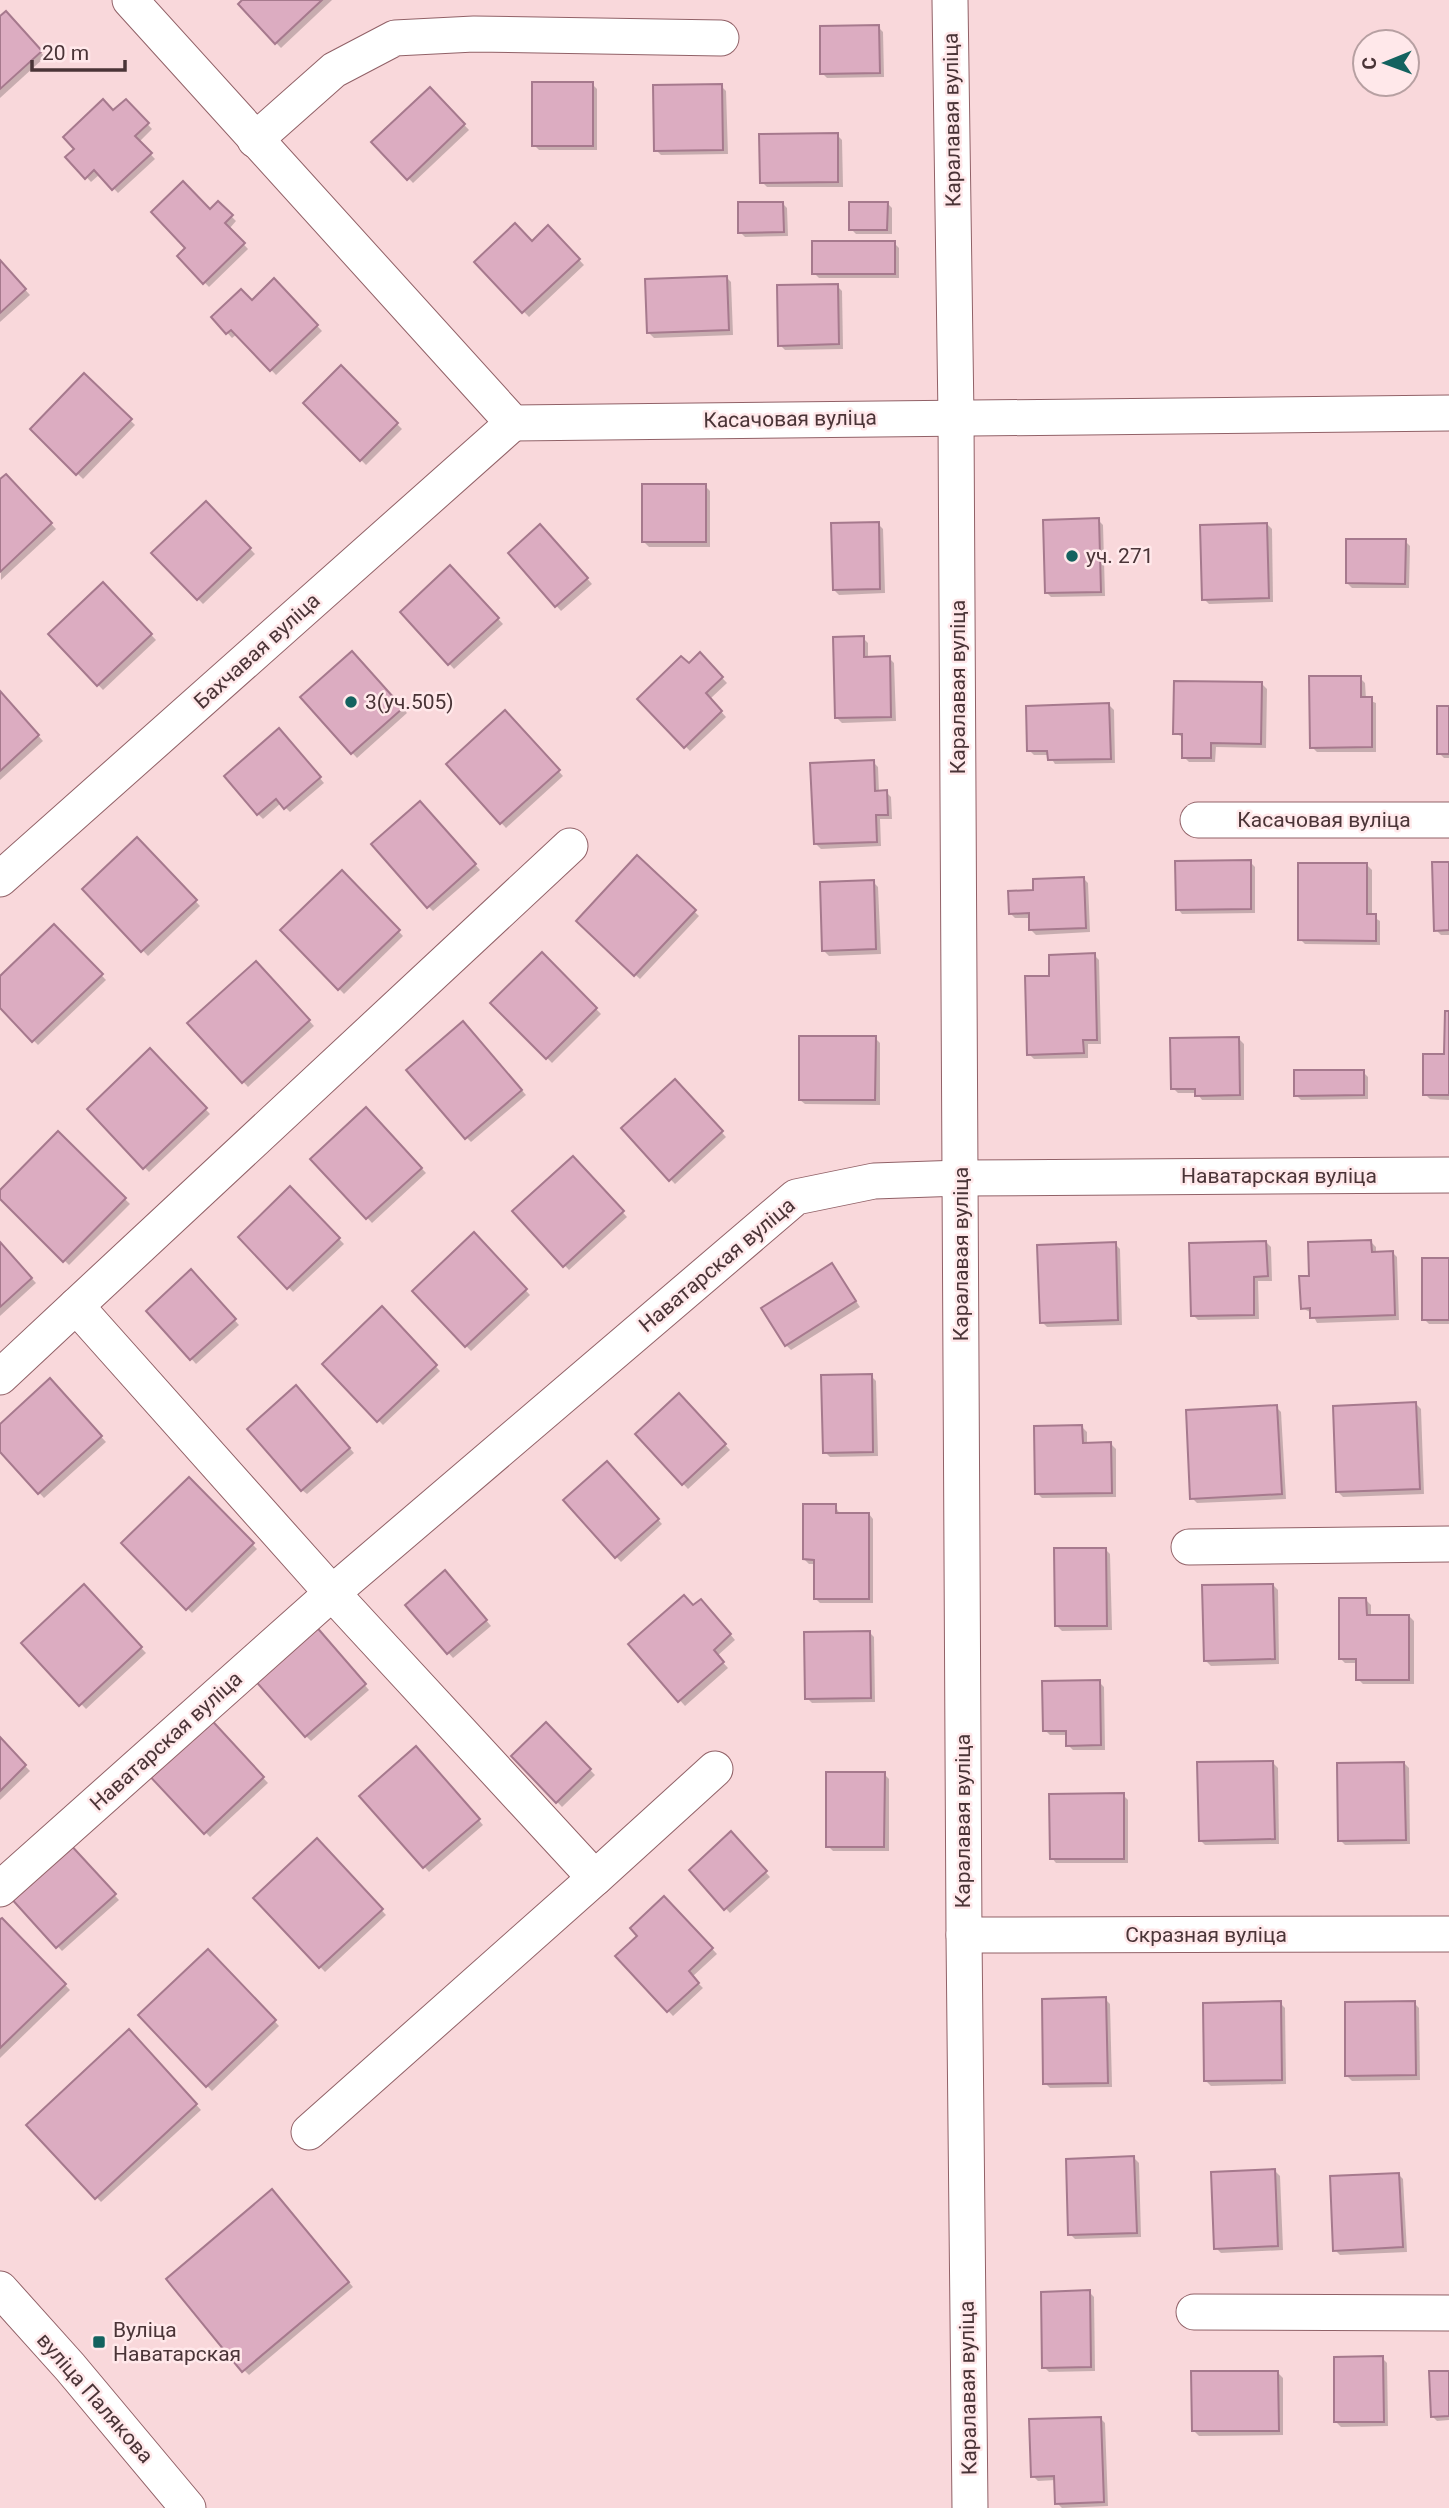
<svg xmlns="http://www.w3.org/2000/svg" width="1449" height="2508" font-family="Roboto,sans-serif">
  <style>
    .shadow { fill: #0003 }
    .building { fill: #dcacc1; stroke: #a6798d; stroke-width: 2 }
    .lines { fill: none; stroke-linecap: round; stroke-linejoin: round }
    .minor-casing { stroke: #916167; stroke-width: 37 }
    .minor { stroke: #fff; stroke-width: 35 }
    .poi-dot { fill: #13625f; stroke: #ffe8ea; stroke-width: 2.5 }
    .labels { text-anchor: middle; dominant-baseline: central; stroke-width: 5; stroke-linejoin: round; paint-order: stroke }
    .street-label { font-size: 21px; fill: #4a3437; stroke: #ffe8ea }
    .poi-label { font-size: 21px; fill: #4a3437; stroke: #ffe8ea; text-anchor: start }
  </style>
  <rect width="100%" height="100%" fill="#f9d8db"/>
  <!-- shadow -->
  <g class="shadow">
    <path d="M245,0H332L281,48L240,5Z"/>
    <path d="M6,14L45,57L0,98V19Z"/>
    <path d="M878,27L883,32L884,77L827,78L822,73Z"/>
    <path d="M592,84L597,89V150H539L534,145Z"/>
    <path d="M721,86L726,91L728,154L661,155L656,150Z"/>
    <path d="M430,89L469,130L413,183L374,142Z"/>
    <path d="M126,101L152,129L139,142L155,159L118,193L100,174L91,182L68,157Z"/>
    <path d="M837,135L842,140L843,187H767L762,182Z"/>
    <path d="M782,203L787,208L788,236L745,237L740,232Z"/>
    <path d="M887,203L892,208V234H856L851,229Z"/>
    <path d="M223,208L236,221L229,229L248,249L209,287L179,256Z"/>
    <path d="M548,227L584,265L529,317L476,262L532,243Z"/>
    <path d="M894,243L899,248V278H819L814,273Z"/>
    <path d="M0,262L30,295L0,322Z"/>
    <path d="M726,277L731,282L733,335L654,338L649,333Z"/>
    <path d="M274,281L322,331L276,375L237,334L232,338L213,317L252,302Z"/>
    <path d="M837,286L842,291L843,349L785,350L780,345Z"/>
    <path d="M341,368L402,429L366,465L305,403Z"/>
    <path d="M85,376L135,425L83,479L32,429Z"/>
    <path d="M6,476L56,529L1,580L0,482Z"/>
    <path d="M705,486L710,491V547H649L644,542Z"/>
    <path d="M206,503L255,554L203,604L154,553Z"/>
    <path d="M1098,520L1103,525L1105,596L1051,597L1046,592Z"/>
    <path d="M878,524L883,529L885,593L839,595L834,590Z"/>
    <path d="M1267,524L1272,529L1273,602L1209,604L1204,599Z"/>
    <path d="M545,531L592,584L561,611L510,553Z"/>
    <path d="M1405,541L1410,546L1409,588H1352L1347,583Z"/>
    <path d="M450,568L503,624L454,669L402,612Z"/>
    <path d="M103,584L156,640L103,690L50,634Z"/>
    <path d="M863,638L868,643V659L889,658L894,663L896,721L842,723L837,718Z"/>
    <path d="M352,653L407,713L357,758L302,698Z"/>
    <path d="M700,655L727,683L710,699L726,717L690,751L640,699Z"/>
    <path d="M1360,678L1365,683L1366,699L1376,703V752H1317L1312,747Z"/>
    <path d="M1262,684L1267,689L1266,748L1216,747L1215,762H1189L1184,757V738L1175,733Z"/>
    <path d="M0,693L43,741L0,780Z"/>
    <path d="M1109,705L1114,710L1115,763L1055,764L1049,755H1034L1029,750Z"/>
    <path d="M1449,708V758H1444L1439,753Z"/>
    <path d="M505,713L563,776L506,828L448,765Z"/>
    <path d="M284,736L324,783L290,812L281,803L263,819L258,814Z"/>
    <path d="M873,762L878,767L879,792H886L891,797L892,819H880L881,846L821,849L816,844Z"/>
    <path d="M425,808L480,870L433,911L428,906Z"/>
    <path d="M137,839L200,906L148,956L85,889Z"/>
    <path d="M637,858L699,916L640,979L578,921Z"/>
    <path d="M1250,862L1255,867V913L1182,914L1178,909Z"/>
    <path d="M1449,864V935H1441L1436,930Z"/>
    <path d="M1367,865L1372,870V916L1380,921V945L1305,944L1300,939Z"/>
    <path d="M342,872L403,936L344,994L282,930Z"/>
    <path d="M1083,878L1088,883L1090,932L1036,935L1031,930V918H1015L1010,913L1035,891Z"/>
    <path d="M873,882L878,887L881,954L829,956L824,951Z"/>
    <path d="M54,926L106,980L38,1045L0,1006V978Z"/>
    <path d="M542,954L601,1014L552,1063L493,1003Z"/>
    <path d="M1094,955L1099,960L1101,1044H1088V1058L1034,1059L1029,1054L1051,977Z"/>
    <path d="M256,963L314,1026L248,1087L190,1024Z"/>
    <path d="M1449,1013V1100L1430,1099L1425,1094L1446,1056Z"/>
    <path d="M468,1028L526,1095L471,1142L467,1138Z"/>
    <path d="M875,1038L880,1043V1105L805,1104L800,1100Z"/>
    <path d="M1239,1039L1244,1044V1100H1202L1197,1093H1178L1173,1088Z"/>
    <path d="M150,1051L210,1114L149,1172L89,1109Z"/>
    <path d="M1363,1072L1368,1077V1099L1301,1100L1296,1095Z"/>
    <path d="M675,1081L726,1137L675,1184L623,1128Z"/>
    <path d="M366,1109L426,1173L372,1223L313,1159Z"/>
    <path d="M58,1134L130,1204L69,1265L0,1196Z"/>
    <path d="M573,1158L627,1217L569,1270L515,1211Z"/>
    <path d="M290,1189L344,1244L293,1292L240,1237Z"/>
    <path d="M474,1235L530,1295L471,1351L414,1291Z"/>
    <path d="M1266,1242L1271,1247L1272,1281H1258L1259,1319L1198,1320L1193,1315Z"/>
    <path d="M1371,1242L1376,1247V1253L1392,1252L1397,1257L1399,1320L1317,1323L1312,1313L1302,1308L1311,1277Z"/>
    <path d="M0,1244L36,1283L0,1316Z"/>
    <path d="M1115,1244L1120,1249L1122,1325L1047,1327L1042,1322Z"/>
    <path d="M1449,1259V1324H1429L1424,1319Z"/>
    <path d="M832,1265L860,1307L791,1350L786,1345Z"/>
    <path d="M191,1272L239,1325L196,1364L148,1311Z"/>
    <path d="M382,1309L440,1371L383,1425L324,1364Z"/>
    <path d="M871,1376L876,1381L878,1456L830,1457L825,1452Z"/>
    <path d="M49,1381L106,1442L44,1498L0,1450V1426Z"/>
    <path d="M301,1392L354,1453L307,1494L302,1490Z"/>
    <path d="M679,1395L730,1450L688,1489L637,1434Z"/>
    <path d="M1416,1404L1421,1409L1424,1494L1343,1497L1338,1492Z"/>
    <path d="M1276,1407L1281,1412L1286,1499L1197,1503L1192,1498Z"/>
    <path d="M1082,1427L1087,1432V1445L1111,1444L1116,1449V1497L1042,1498L1037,1493Z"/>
    <path d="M612,1468L662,1524L621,1562L565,1500Z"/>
    <path d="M189,1479L257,1549L192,1613L123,1543Z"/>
    <path d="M835,1506L840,1514H869L873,1519V1603H820L815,1598L816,1564H809L804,1559Z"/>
    <path d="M1105,1549L1110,1554L1112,1630L1062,1631L1057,1626Z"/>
    <path d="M450,1577L491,1626L453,1658L407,1605Z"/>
    <path d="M1273,1585L1278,1590L1279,1664L1211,1666L1206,1661Z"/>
    <path d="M83,1587L146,1653L86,1709L23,1643Z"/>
    <path d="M1366,1600L1371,1605V1616H1409L1414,1621V1684H1363L1358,1679V1663H1345L1340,1658Z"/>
    <path d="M706,1606L735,1640L717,1656L728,1668L685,1706L630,1644L694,1608Z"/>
    <path d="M318,1631L369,1690L311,1741L306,1736Z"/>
    <path d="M869,1632L874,1637L875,1702L812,1703L807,1698Z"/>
    <path d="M1099,1682L1104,1687L1105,1750H1073L1068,1745L1067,1735H1050L1045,1730Z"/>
    <path d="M205,1716L268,1783L210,1837L147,1771Z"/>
    <path d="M546,1725L595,1775L562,1807L514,1756Z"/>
    <path d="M0,1740L30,1771L0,1800Z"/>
    <path d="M421,1753L483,1825L429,1872L362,1796Z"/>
    <path d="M1273,1763L1278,1768L1279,1844L1205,1845L1200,1840Z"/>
    <path d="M1404,1763L1409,1768L1410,1844L1345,1845L1340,1840Z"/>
    <path d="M884,1774L889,1779V1851H833L828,1846Z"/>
    <path d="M1123,1795L1128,1800V1863H1056L1052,1858Z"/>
    <path d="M731,1834L770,1877L730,1913L691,1871Z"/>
    <path d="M317,1841L386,1915L325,1972L256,1898Z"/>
    <path d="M68,1845L119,1900L62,1951L12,1896Z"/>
    <path d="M664,1898L717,1954L692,1977L703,1988L673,2016L617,1956L639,1936Z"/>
    <path d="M2,1920L70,1990L0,2058V1922Z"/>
    <path d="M208,1951L279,2026L212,2091L140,2015Z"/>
    <path d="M1105,1999L1110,2004L1112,2087L1050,2088L1045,2083Z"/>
    <path d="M1280,2003L1285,2008L1286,2084L1211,2086L1206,2081Z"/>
    <path d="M1414,2003L1419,2008L1420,2080L1352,2081L1347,2076Z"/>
    <path d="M129,2032L201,2110L101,2202L29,2125Z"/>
    <path d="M1134,2158L1139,2163L1141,2237L1075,2239L1070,2234Z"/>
    <path d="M1275,2171L1280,2176L1283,2250L1221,2253L1216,2248Z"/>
    <path d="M1398,2174L1403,2179L1407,2252L1340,2255L1335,2250Z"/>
    <path d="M277,2197L353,2287L249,2375L244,2370Z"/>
    <path d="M1089,2292L1094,2297L1095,2371L1049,2372L1044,2367Z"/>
    <path d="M1382,2358L1387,2363L1388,2426L1341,2427L1336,2422Z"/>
    <path d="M1278,2373L1283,2378V2435L1199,2436L1194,2431Z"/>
    <path d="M1449,2373V2420L1437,2421L1432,2416Z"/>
    <path d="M1100,2418L1105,2423L1108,2506L1062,2508L1057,2503L1056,2480L1038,2481L1033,2476Z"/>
  </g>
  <!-- building -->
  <g class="building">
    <path d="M242,0H322L275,44L238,4Z"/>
    <path d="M6,11L42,51L0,89V16Z"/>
    <path d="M879,25L880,73L820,74V26Z"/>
    <rect x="532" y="82" width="61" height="64"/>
    <path d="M722,84L723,150L654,151L653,85Z"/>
    <path d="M430,87L465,124L407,180L371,142Z"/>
    <path d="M103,99L113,110L126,99L149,123L135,136L152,153L112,190L94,170L85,179L65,157L74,149L63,137Z"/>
    <path d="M838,133V182L760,183L759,134Z"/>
    <path d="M183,181L210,209L218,201L233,215L225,223L245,243L203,284L177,256L185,248L151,212Z"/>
    <path d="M738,202H783L784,232L738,233Z"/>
    <path d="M849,202H888L887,230H849Z"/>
    <path d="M515,223L532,241L548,225L580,259L522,313L474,262Z"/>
    <rect x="812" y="241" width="83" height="33"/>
    <path d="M0,260L26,289L0,313Z"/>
    <path d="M727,276L729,330L647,333L645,279Z"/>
    <path d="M274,278L318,325L270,371L231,330L226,334L211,317L241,289L252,300Z"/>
    <path d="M838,284L839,344L778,346L777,285Z"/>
    <path d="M341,365L398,423L360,461L303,403Z"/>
    <path d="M84,373L132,419L76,475L30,429Z"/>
    <path d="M6,474L52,523L0,572V479Z"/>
    <rect x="642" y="484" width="64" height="58"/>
    <path d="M206,501L251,548L197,600L151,553Z"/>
    <path d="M1099,518L1101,592L1045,593L1043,520Z"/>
    <path d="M879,522L880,589L833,590L831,523Z"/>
    <path d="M1267,523L1269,598L1202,600L1200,525Z"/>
    <path d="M540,524L588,578L555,607L508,553Z"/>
    <path d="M1346,539H1406L1405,584L1346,583Z"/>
    <path d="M450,565L499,618L448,665L400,612Z"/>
    <path d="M103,582L152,634L97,686L48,634Z"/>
    <path d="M864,636V657L890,656L891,717L835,718L833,637Z"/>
    <path d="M352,651L403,708L351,754L300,697Z"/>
    <path d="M700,652L723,677L706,693L722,711L684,748L637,699L681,656L689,663Z"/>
    <path d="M1309,676H1361V697H1372V747L1310,748Z"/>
    <path d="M1174,681L1262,682L1261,744L1211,743V758H1182V734H1173Z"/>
    <path d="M0,691L39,735L0,771Z"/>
    <path d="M1109,703L1111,759L1048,760L1047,751H1027L1026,706Z"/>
    <rect x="1437" y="706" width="12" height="48"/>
    <path d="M505,710L560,770L500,824L446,764Z"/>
    <path d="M279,728L321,777L284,809L276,799L257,815L224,776Z"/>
    <path d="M874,760L875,791L887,790L888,815H876L877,842L814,844L810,763Z"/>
    <path d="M420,801L476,864L427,908L371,844Z"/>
    <path d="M137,837L197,900L141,952L82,889Z"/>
    <path d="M637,855L696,910L634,976L576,921Z"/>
    <path d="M1251,860V909L1176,910L1175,861Z"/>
    <path d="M1432,862H1449V930L1434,931Z"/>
    <path d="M1298,863H1367V914H1376V941L1298,940Z"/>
    <path d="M342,870L400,930L338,990L280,930Z"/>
    <path d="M1084,877L1086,928L1029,930V913L1009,914L1008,891L1033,890V879Z"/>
    <path d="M874,880L876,949L822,951L820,882Z"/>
    <path d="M54,924L103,974L32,1042L0,1008V976Z"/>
    <path d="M542,952L597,1008L546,1059L490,1003Z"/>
    <path d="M1095,953L1097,1040H1083L1084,1053L1027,1055L1025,976H1049V955Z"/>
    <path d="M256,961L310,1020L242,1083L187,1023Z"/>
    <path d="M1445,1011H1449V1095H1423V1054H1444Z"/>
    <path d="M463,1021L522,1090L465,1139L406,1070Z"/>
    <path d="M799,1036H876L875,1100H799Z"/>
    <path d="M1239,1037L1240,1095L1195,1096V1089H1171L1170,1038Z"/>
    <path d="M150,1048L207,1108L143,1169L87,1109Z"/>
    <path d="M1294,1070H1364V1095L1294,1096Z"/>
    <path d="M675,1079L723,1131L669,1181L621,1128Z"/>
    <path d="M366,1107L422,1168L366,1219L310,1159Z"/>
    <path d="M58,1131L126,1198L63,1262L0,1199V1190Z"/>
    <path d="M573,1156L624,1211L563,1267L512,1211Z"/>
    <path d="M290,1186L340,1238L287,1289L238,1237Z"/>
    <path d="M474,1232L527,1289L465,1347L412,1291Z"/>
    <path d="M1371,1240L1372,1252L1393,1251L1395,1315L1310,1318V1308L1301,1309L1299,1276H1309L1308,1242Z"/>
    <path d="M1266,1241L1268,1276L1254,1277V1315L1191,1316L1189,1243Z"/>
    <path d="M0,1242L32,1278L0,1307Z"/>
    <path d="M1116,1242L1118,1320L1040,1323L1037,1245Z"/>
    <rect x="1422" y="1258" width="27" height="62"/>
    <path d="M832,1263L856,1301L785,1346L761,1308Z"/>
    <path d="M191,1269L236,1319L190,1360L146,1311Z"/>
    <path d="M382,1306L437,1365L377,1422L322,1364Z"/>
    <path d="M872,1374L873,1452L823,1453L821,1375Z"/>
    <path d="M50,1378L102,1436L38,1494L0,1452V1424Z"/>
    <path d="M296,1385L350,1448L301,1491L247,1429Z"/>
    <path d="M679,1393L726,1444L682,1485L635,1434Z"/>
    <path d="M1416,1402L1420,1489L1336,1492L1333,1406Z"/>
    <path d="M1277,1405L1282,1494L1190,1499L1186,1410Z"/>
    <path d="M1082,1425L1083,1443L1111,1442L1112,1493L1035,1494L1034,1426Z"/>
    <path d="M607,1461L659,1519L615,1558L563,1500Z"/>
    <path d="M189,1477L254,1543L186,1610L121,1543Z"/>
    <path d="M803,1504H836V1513H869V1599H814V1560L803,1559Z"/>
    <path d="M1054,1548H1106L1107,1626H1055Z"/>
    <path d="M445,1570L487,1620L447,1654L405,1605Z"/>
    <path d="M84,1584L142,1647L79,1706L21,1643Z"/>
    <path d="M1273,1584L1275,1659L1204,1661L1202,1585Z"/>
    <path d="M684,1595L693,1605L701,1599L731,1634L714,1650L724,1662L678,1702L628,1644Z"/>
    <path d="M1339,1598H1366L1367,1615H1409V1680H1356V1659H1339Z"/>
    <path d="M314,1624L366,1684L305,1737L252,1677Z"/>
    <path d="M870,1631L871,1698L805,1699L804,1632Z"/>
    <path d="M1100,1680L1101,1745L1066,1746V1731H1043L1042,1681Z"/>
    <path d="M205,1713L264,1777L204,1834L144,1770Z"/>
    <path d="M546,1722L591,1769L556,1803L511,1756Z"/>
    <path d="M0,1737L26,1765L0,1791Z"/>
    <path d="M416,1746L480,1819L423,1868L359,1796Z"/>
    <path d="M1273,1761L1275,1839L1199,1841L1197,1762Z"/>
    <path d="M1404,1762L1406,1840L1338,1841L1337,1763Z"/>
    <path d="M826,1772H885L884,1847H826Z"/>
    <path d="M1124,1793V1859H1050L1049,1794Z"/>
    <path d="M731,1831L767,1871L724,1910L689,1870Z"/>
    <path d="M317,1838L383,1909L319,1968L253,1898Z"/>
    <path d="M68,1842L116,1894L56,1948L9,1896Z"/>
    <path d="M664,1896L713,1948L689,1971L699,1983L667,2012L615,1956L637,1936L630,1928Z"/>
    <path d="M2,1918L66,1984L0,2048V1919Z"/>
    <path d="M208,1949L276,2020L206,2087L138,2015Z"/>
    <path d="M1106,1997L1108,2083L1043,2084L1042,1999Z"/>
    <path d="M1281,2001L1282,2080L1204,2081L1203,2003Z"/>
    <path d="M1415,2001L1416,2075L1345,2076V2002Z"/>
    <path d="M129,2029L197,2104L95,2199L26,2125Z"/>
    <path d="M1134,2156L1137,2233L1068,2235L1066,2159Z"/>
    <path d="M1275,2169L1278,2246L1214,2249L1211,2172Z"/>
    <path d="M1399,2173L1403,2247L1333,2251L1330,2176Z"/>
    <path d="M272,2189L349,2282L242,2372L166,2279Z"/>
    <path d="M1090,2290L1091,2367L1042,2368L1041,2292Z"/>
    <path d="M1383,2356L1384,2422H1334V2357Z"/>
    <path d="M1191,2371H1278L1279,2431H1192Z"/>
    <path d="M1429,2371H1449V2416L1431,2417Z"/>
    <path d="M1101,2417L1104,2502L1055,2504L1054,2476L1031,2477L1029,2419Z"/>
  </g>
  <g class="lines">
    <defs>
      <g id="minor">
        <path d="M130,0L513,423L1449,413"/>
        <path d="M950,0L956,417L964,1935L970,2508"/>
        <path d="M255,140L334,70L395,38L474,34L721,38"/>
        <path d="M1198,820H1449"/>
        <path d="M0,879L513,423"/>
        <path d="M76,1306L570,846"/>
        <path d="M0,1377L76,1306L332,1593L595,1878L309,2132"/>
        <path d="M1189,1547L1449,1544"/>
        <path d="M595,1878L715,1769"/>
        <path d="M0,1889L332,1593L796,1197L874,1181L961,1178L1449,1175"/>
        <path d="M964,1935L1449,1934"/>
        <path d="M0,2289L70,2367L188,2508"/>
        <path d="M1194,2312L1449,2313"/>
      </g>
    </defs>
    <!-- minor casing -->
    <use href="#minor" class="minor-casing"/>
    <!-- minor -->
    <use href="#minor" class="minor"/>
  </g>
  <!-- markers -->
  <g class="poi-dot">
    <circle cx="1072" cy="556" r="7"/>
    <circle cx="351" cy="702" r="7"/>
    <rect x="92" y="2335" width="14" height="14" rx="3.5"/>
  </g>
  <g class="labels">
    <!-- street labels -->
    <g class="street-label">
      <text transform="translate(952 120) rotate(-91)">Каралавая вуліца</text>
      <text transform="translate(790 419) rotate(-1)">Касачовая вуліца</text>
      <text transform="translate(257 651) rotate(-42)">Бахчавая вуліца</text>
      <text transform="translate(958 687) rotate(-90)">Каралавая вуліца</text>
      <text x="1324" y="820">Касачовая вуліца</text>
      <text x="1279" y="1176">Наватарская вуліца</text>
      <text transform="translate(961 1254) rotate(-90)">Каралавая вуліца</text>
      <text transform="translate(717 1265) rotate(-40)">Наватарская вуліца</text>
      <text transform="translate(166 1741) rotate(-42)">Наватарская вуліца</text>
      <text transform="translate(963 1821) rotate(-90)">Каралавая вуліца</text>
      <text x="1206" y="1935">Скразная вуліца</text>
      <text transform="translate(968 2388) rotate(-91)">Каралавая вуліца</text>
      <text transform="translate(95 2398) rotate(49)">вуліца Палякова</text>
    </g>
    <!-- poi labels -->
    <g class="poi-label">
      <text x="1086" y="556">уч. 271</text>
      <text x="365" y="702">3(уч.505)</text>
      <text x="113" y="2330">Вуліца<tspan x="113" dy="24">Наватарская</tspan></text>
    </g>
  </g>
  <!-- north arrow -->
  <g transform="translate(1386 63) rotate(269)"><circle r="33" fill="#ffe8ea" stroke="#b7a0a2" stroke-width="2"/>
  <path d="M0-5L12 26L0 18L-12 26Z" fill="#13625f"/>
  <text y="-10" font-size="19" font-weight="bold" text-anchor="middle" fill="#4a3437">С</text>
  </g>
  <!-- scale -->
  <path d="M32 60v10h93v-10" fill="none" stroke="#4a3437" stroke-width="3.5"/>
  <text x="42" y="60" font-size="21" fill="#4a3437" stroke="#ffe8ea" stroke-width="5" paint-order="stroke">20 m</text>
</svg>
